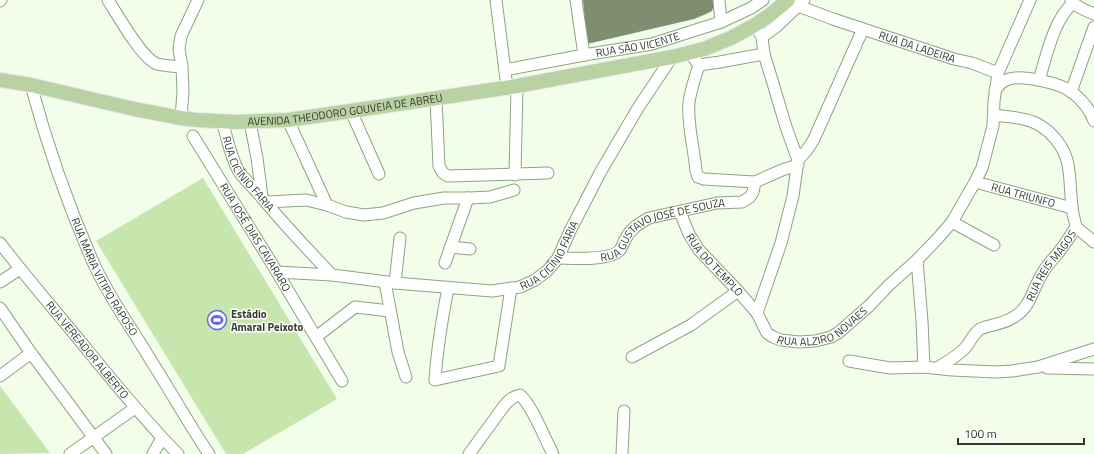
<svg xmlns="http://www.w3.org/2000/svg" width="1094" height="454" font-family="'Titillium Web',sans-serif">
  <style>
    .green { fill: #c6e6ad }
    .building { fill: #7e8f71; filter: url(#shadow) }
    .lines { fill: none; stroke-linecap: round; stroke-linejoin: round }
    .minor-casing { stroke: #90a283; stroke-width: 13 }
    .major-casing { stroke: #e6e7e6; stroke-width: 16 }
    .minor { stroke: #fff; stroke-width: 11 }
    .major { stroke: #b9d1a3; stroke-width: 14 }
    .labels { text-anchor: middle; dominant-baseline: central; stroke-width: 3; stroke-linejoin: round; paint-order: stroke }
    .street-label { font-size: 11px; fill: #32392c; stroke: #fff }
    .poi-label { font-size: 11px; font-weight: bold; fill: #32392c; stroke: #fff; text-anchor: start }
  </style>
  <defs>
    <filter id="shadow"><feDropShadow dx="3.5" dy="-3.5" stdDeviation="2" flood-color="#0004"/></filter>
  </defs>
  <rect width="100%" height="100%" fill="#f2feea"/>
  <!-- green -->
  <g class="green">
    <path d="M203,178L337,399L243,454H226L96,241Z"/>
    <path d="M0,386L50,453L0,454Z"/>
  </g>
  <!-- building -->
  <path class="building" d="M583,0H713L714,5L712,11L706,14L694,19L587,44Z"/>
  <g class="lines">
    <defs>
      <g id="minor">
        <path d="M108,0C117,14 142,59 157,64C164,66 174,66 182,67"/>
        <path d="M496,0L507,87"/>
        <path d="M576,0L584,55"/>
        <path d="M719,0L721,22"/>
        <path d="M785,0L798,6L833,19L863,29L814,139L807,150L798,160"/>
        <path d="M1071,0C1076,7 1086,11 1094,14"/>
        <path d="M0,1L1,0"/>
        <path id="s1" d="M755,25L762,37L764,54L772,80L786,127L798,160L793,196L781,243L757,313L767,333L773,337L781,340L799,342L815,341L831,337L838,333L869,306L889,285L917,260L939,237L952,222L975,182L982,168L993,126L994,101L998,73L1030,0"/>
        <path id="s2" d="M863,29L954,59L972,63L998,73"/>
        <path d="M762,37L777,26L804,0"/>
        <path d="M690,53L699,65L720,62L764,54"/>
        <path d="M699,65C695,77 691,89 689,102C687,124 694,148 696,171L698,177L704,179L755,182L782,170L798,165"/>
        <path id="s3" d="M505,70L584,55L652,44L721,22L751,8L763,0"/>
        <path d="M1039,80C1047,55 1053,21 1073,3"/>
        <path id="s4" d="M31,85C47,145 68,205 93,262C108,296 131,327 150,359C170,390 188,423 209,454"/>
        <path d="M995,90C999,85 1002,81 1009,79C1023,75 1060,83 1072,92C1083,101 1090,109 1094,121"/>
        <path d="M1071,92L1094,27"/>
        <path d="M436,98L439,166L443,173L448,176L548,173"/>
        <path d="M351,111L379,174"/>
        <path d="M181,118L183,92L182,67L179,49L181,36L198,0"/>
        <path d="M288,120L327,205"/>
        <path id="s5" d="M222,121C227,137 230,155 238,170C245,181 255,188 262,198C284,224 308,250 332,275"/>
        <path d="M250,122L257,158L262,197"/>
        <path id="s6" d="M193,136L277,272L342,381"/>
        <path d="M515,175L517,86"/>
        <path id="s7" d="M975,182L1072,208"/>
        <path d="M266,202L306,200L327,205L346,212L364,215L383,213L414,203L444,198H470L490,197L514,190"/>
        <path id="s8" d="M680,212L689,234L699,250L738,291L757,313"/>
        <path d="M952,222L994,245"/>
        <path d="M1076,227L1094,242"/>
        <path id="s9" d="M0,243C29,281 60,316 89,352C118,387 146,422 178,454"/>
        <path d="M450,247L470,249"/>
        <path id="s10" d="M558,258C572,258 609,261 619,251C623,247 623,242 626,238C631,228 640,223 649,218L717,203L742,202L750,197L753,192L755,182"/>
        <path d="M917,260L922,321L924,367"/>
        <path d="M445,263L468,198"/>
        <path id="s11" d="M277,272L332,275L395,283L492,291L520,287L535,280L547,271L558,258L570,231L601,171L638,108L672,57"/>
        <path d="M0,282L20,269"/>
        <path d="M385,282L398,352L406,377"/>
        <path d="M395,283L400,238"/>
        <path d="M448,288C442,319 437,349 435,380L499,366L511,288"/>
        <path d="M0,308L31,353L106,454"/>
        <path d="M316,337L355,307L390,311"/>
        <path d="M632,357L691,325L738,291"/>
        <path d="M849,361L890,368L924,367L952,370L996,372L1012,371L1038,367L1094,349"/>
        <path id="s12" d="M937,368C947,362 958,356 966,347C971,341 973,334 980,329C992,324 1006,324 1017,315C1031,305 1033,288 1042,274C1046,266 1053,259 1059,252C1065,244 1071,235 1076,227C1075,220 1072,213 1072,206C1068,174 1074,156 1049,132C1044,128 1039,124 1033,122C1021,117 1007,117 994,115"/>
        <path d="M1047,368L1094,369"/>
        <path d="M0,376L31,353"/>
        <path d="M70,454L135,408"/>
        <path d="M153,454L162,438"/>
        <path d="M469,454L504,406C509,400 512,397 520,395C532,405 545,439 553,454"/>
        <path d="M622,454L624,411"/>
      </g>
      <g id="major">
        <path id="s13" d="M0,80L31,85L134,109L181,118L197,120L236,122L288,120L351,111L517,86L672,57L704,49L731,38L755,25L771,14L788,0"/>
      </g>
    </defs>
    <!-- minor casing -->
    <use href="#minor" class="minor-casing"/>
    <!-- major casing -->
    <use href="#major" class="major-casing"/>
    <!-- minor -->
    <use href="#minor" class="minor"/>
    <!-- major -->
    <use href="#major" class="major"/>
  </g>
  <!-- icons -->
  <defs>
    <symbol id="stadium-ring" viewBox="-11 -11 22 22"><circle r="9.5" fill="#fff" stroke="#6a64de" stroke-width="1.5"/><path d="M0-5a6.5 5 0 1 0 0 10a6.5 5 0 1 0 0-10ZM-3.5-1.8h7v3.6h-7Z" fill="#6a64de"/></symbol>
  </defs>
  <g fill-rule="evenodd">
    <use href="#stadium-ring" x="206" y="309" width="22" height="22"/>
  </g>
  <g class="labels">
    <!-- street labels -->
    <g class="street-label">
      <text stroke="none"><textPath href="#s3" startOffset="135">RUA SÃO VICENTE</textPath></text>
      <text stroke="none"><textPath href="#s2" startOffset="57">RUA DA LADEIRA</textPath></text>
      <text stroke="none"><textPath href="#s13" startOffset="350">AVENIDA THEODORO GOUVEIA DE ABREU</textPath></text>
      <text stroke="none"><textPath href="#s5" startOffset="60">RUA CICÍNIO FARIA</textPath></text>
      <text stroke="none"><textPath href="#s7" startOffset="50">RUA TRIUNFO</textPath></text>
      <text stroke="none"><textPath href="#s10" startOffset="114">RUA GUSTAVO JOSÉ DE SOUZA</textPath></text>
      <text stroke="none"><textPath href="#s6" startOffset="119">RUA JOSÉ DIAS CAVARARO</textPath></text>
      <text stroke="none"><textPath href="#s11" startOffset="289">RUA CICÍNIO FARIA</textPath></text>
      <text stroke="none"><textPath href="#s8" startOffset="64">RUA DO TEMPLO</textPath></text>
      <text stroke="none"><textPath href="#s12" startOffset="159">RUA REIS MAGOS</textPath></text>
      <text stroke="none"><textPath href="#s4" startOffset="206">RUA MARIA VITIPO RAPOSO</textPath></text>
      <text stroke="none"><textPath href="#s1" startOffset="385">RUA ALZIRO NOVAES</textPath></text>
      <text stroke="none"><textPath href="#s9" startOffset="138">RUA VEREADOR ALBERTO</textPath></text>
    </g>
    <!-- poi labels -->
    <g class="poi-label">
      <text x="231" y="314">Estádio<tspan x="231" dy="13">Amaral Peixoto</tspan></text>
    </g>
  </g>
  <!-- scale -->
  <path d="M958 438v6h126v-6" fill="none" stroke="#32392c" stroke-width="2"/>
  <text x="964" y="438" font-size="12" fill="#32392c" stroke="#ffffff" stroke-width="3" paint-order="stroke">100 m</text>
</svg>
